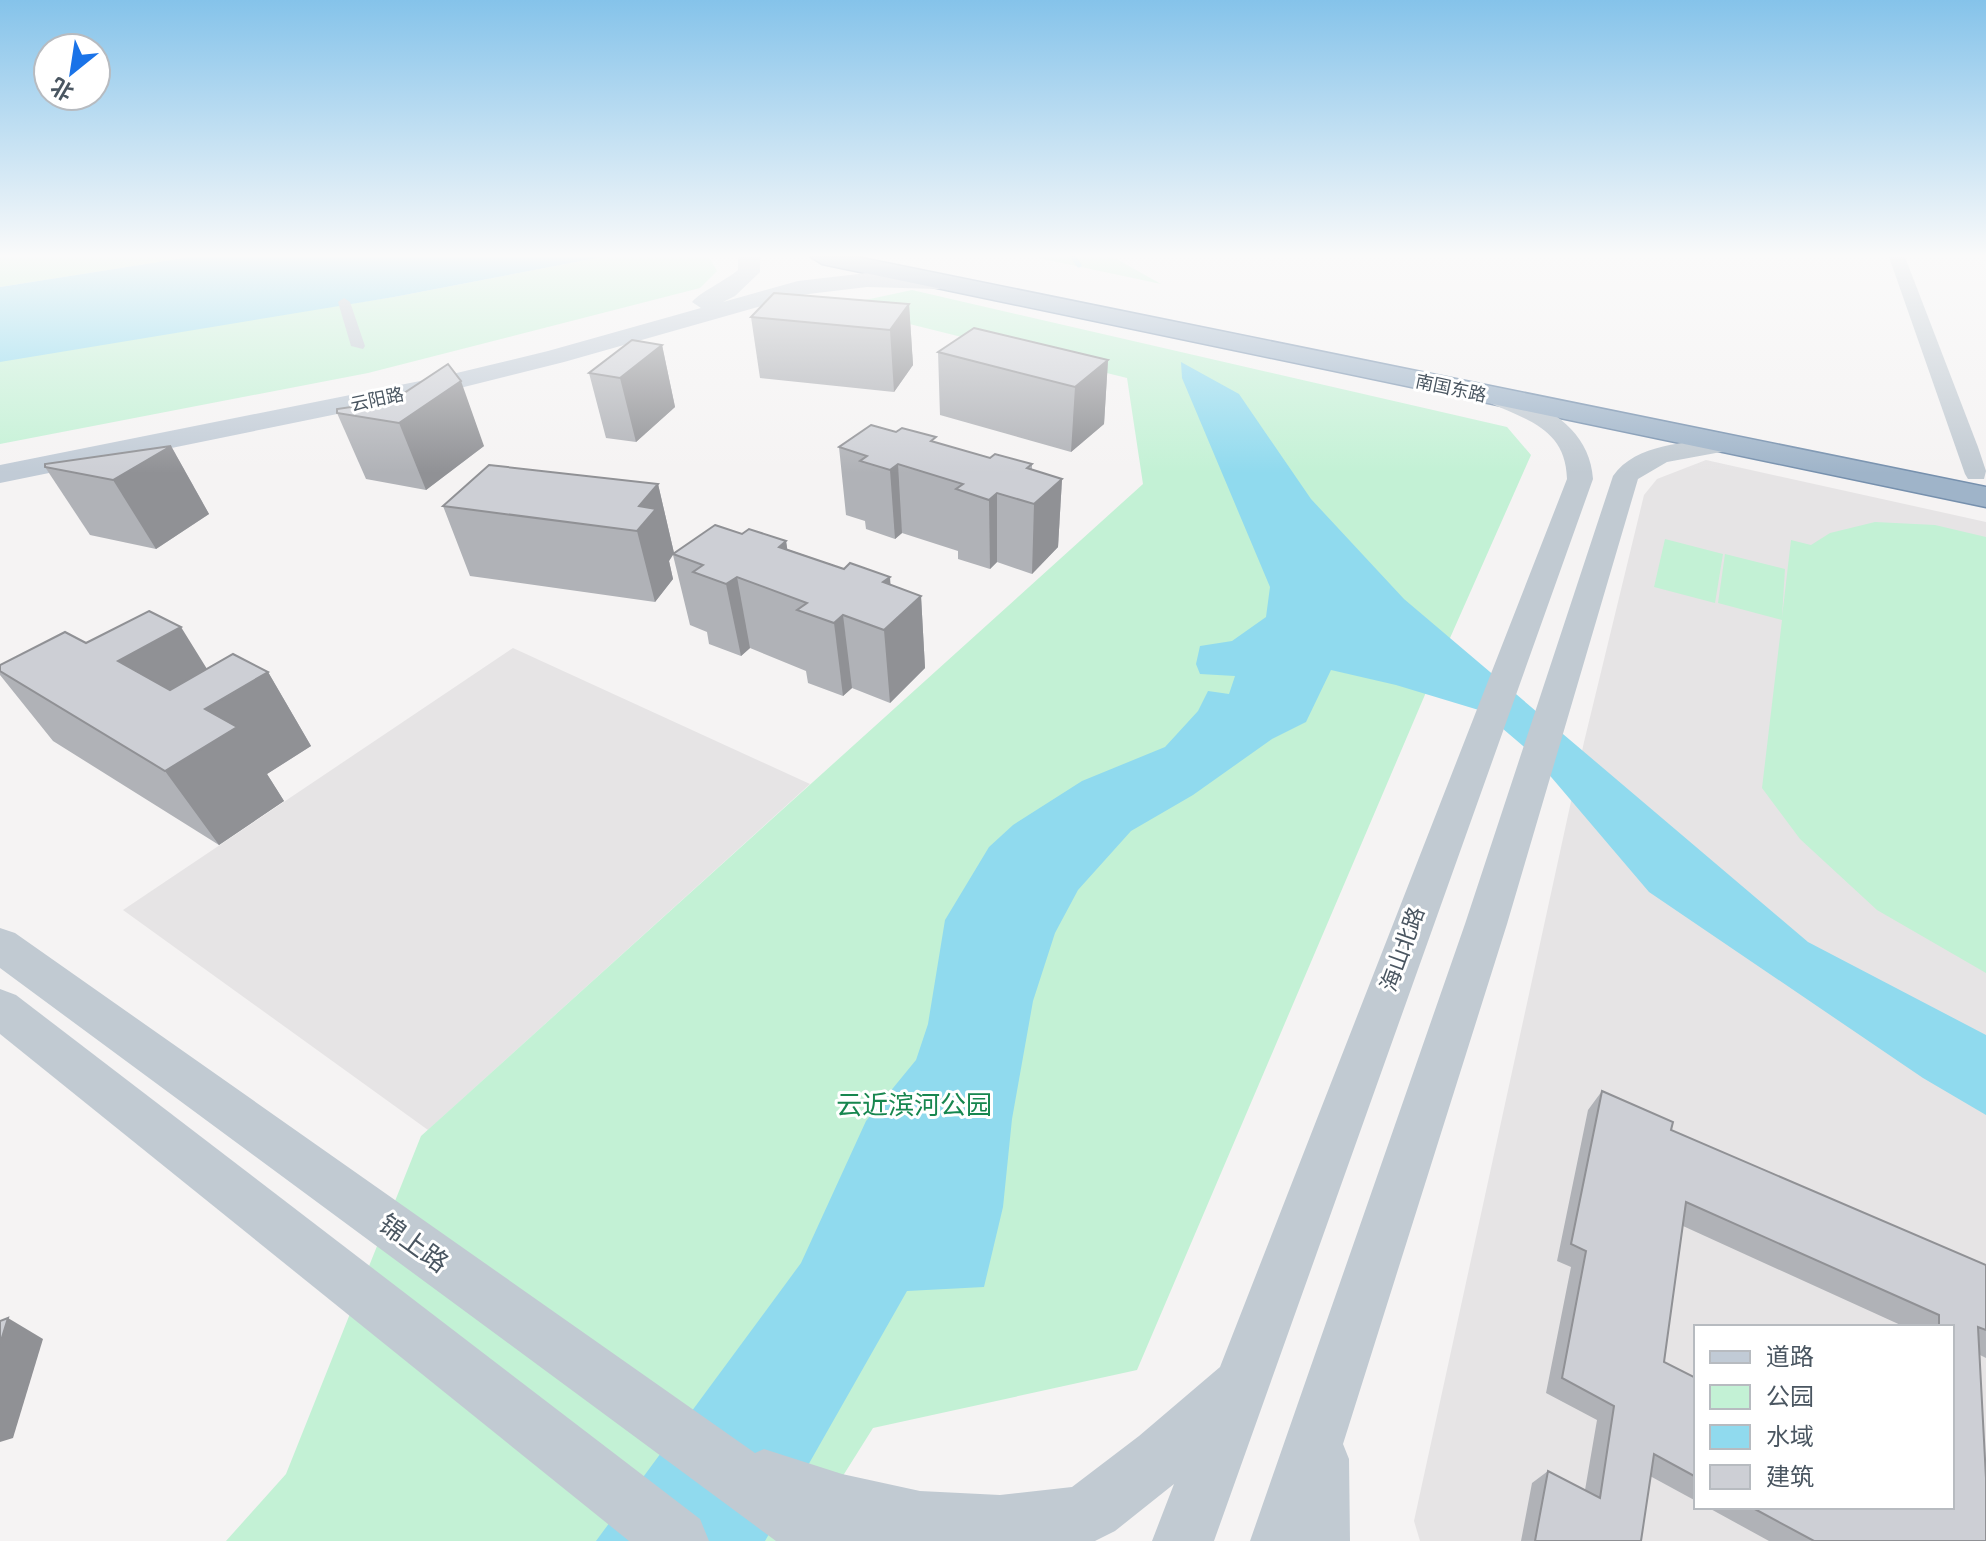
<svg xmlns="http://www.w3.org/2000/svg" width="1986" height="1541" font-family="Inter,'Noto Sans SC',sans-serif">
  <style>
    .education { fill: #e6e4e5; fill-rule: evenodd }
    .green { fill: #c3f1d5 }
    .water { fill: #90daee }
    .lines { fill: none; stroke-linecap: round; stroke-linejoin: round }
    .stream { stroke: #90daee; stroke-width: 5 }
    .trunk-casing { stroke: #7690ad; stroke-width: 3 }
    .pedestrian { fill: #c1cad2; fill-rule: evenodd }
    .minor { fill: #c1cad2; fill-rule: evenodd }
    .tertiary { fill: #c1cad2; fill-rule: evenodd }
    .secondary { fill: #c1cbd6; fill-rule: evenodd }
    .trunk { fill: #9fb4c9; fill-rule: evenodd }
    .wall { fill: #b0b2b7 }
    .shaded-wall { fill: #909195 }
    .building { fill: #cdcfd5; stroke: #909195; stroke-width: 2 }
    .labels { text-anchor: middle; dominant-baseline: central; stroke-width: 6; stroke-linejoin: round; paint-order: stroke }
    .far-street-label { font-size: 18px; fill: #4a5661; stroke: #fff }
    .street-label { font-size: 22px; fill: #4a5661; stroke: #fff }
    .near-park-label { font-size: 26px; fill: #17864f; stroke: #fff }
    .near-street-label { font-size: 26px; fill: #4a5661; stroke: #fff }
  </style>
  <rect width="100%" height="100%" fill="#f5f3f3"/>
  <!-- education -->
  <g class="education">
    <path d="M1706,460L1986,522V1541H1420L1414,1521L1584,742L1644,495L1657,479ZM1696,1327H1952V1507H1696Z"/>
    <path d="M513,648L810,784L428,1130L123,910Z"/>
  </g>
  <!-- green -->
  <g class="green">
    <path d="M0,257H190L0,287Z"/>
    <path d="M602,257H709L717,271L700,288L368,373L0,444V358L394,297Z"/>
    <path d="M1034,257H1113L1161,284Z"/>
    <path d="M912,290L1507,427L1531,455L1427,690L1137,1370L873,1428L802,1541H226L286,1474L421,1136L1143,484L1127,378L837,306Z"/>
    <path d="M1875,522L1935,525L1986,537V973L1877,910L1800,839L1762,788L1782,620L1718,603L1725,554L1785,569L1782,617L1791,540L1811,545L1830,533Z"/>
    <path d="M1665,539L1723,554L1715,603L1654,587Z"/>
  </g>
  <!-- water -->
  <g class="water">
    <path d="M190,257H602L394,297L0,362V287Z"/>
    <path d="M1181,362L1239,394L1311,499L1404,599L1808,942L1986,1035V1115L1923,1078L1649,892L1529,751L1482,711L1396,685L1331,670L1306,722L1272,739L1193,795L1131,831L1078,890L1055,933L1033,1001L1012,1119L1003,1207L984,1287L907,1291L765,1541H596L801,1263L866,1121L916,1060L928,1024L945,920L989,847L1013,825L1082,781L1165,747L1198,711L1208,691L1229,694L1235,676L1200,674L1196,664L1200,646L1232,641L1266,617L1270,587L1182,378Z"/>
  </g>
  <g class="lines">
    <!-- stream -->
    <path class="stream" d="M1073,257L1079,265"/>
    <defs>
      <path id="trunk" d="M811,257H857L1986,487V507L822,264Z"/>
    </defs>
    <!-- trunk casing -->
    <use href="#trunk" class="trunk-casing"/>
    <!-- pedestrian -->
    <path class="pedestrian" d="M344,298L350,302L365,346L363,349L351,346L338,302Z"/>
    <!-- minor -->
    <path class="minor" d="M1889,257H1905L1978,447L1986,471L1984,479H1968L1965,474Z"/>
    <!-- tertiary -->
    <g class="tertiary">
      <path d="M1496,390C1542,401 1590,428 1593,479L1214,1541H1152L1174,1484L1115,1531L1095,1541H776L0,968V928L15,933L755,1453L764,1449L842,1474L920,1491L1000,1495L1072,1487L1139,1436L1220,1367L1567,479C1566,429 1527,420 1488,402L1484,397L1488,392Z"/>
      <path d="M1723,438L1732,440L1735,445L1732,450L1667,462L1638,479L1507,924L1343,1444L1349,1459L1350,1541H1250L1465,924L1613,476C1636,443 1687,443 1723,438Z"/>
      <path d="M0,989L16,995L700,1519L709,1541H629L0,1034Z"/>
    </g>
    <!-- secondary -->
    <path class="secondary" d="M738,257H760V272L735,296L723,302L798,281L867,273L938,275L946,277L949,282L946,287L938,289L867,287L800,295L564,362L440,393L0,483V465L440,377L548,351L701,308L692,302C699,293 726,280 738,270Z"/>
    <!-- trunk -->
    <use href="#trunk" class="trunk"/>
  </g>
  <!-- wall -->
  <g class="wall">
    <path d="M909,304L913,365L894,392L760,378L751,317Z"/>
    <path d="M662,345L675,407L636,442L606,438L589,373Z"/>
    <path d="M938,352L1108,360L1104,424L1071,452L940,415Z"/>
    <path d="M392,401L484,446L426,490L366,479L337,413Z"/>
    <path d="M936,443L990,458L1032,464V470L1062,479L1058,547L1032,574L997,562L990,569L958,559V551L902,533L895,539L866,529L865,521L846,515L839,447Z"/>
    <path d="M171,446L209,514L156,549L90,535L45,467Z"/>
    <path d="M658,484L674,553L742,534L786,541L787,549L921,596L925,668L890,703L852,688L843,696L808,683L806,671L750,648L741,656L709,644L707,632L690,625L673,555L669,561L673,579L655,602L470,576L443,506Z"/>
    <path d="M0,665L207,669L268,672L311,746L267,774L284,801L219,845L53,741L0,675Z"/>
    <path d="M1602,1091L1671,1130L1986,1265V1358L1980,1355L1986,1541H1769L1707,1507H1952V1327H1905L1683,1226L1664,1362L1696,1378V1501L1650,1476L1641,1541H1521L1532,1483L1548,1471L1585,1490L1597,1420L1546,1393L1571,1267L1557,1261L1588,1110Z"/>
  </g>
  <!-- shaded-wall -->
  <g class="shaded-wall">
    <path d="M909,304L913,365L894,392L890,330Z"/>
    <path d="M662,345L675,407L636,442L620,378Z"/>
    <path d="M1108,360L1104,424L1071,452L1075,387Z"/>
    <path d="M461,381L484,446L426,490L399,423Z"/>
    <path d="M171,446L209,514L156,549L113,480Z"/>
    <path d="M898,464L902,533L895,539L890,470Z"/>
    <path d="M1062,479L1058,547L1032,574L1034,504Z"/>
    <path d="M658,484L674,553L669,561L673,579L655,602L637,531L639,506Z"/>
    <path d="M997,493V562L990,569L989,500Z"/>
    <path d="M786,541L795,598L779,547Z"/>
    <path d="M737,577L750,648L741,656L726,584Z"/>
    <path d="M890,577L893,621L921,596L925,668L890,703L884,630L883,582Z"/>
    <path d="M843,615L852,688L843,696L834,623Z"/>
    <path d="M181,627L225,698L268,672L311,746L267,774L284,801L219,845L165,771L118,661Z"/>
    <path d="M8,1318L43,1339L13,1438L0,1442V1344Z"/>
  </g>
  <!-- building -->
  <g class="building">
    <path d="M774,293L909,304L890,330L751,317Z"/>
    <path d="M974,328L1108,360L1075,387L938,352Z"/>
    <path d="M632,340L662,345L620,378L589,373Z"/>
    <path d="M448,364L461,381L399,423L337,413V409L392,401Z"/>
    <path d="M871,425L896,432L902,428L936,437L931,441L990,458L995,454L1032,464L1027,468L1062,479L1034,504L997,493L989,500L956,489L963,484L898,464L890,470L860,461L867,456L839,447Z"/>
    <path d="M171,446L113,480L45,467V464Z"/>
    <path d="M489,465L658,484L639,506L656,509L637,531L443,506Z"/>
    <path d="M715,525L742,534L749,529L786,541L779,547L844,569L850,563L890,577L883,582L921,596L884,630L843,615L834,623L797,610L807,603L737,577L726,584L693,572L703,565L673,554Z"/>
    <path d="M149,611L181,627L118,661L170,690L233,654L268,672L205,709L237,727L165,771L0,671V665L65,632L86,643Z"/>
    <path d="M1602,1091L1673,1122L1671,1130L1986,1265V1330L1978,1327L1986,1478V1541H1814L1751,1507H1952V1327H1939V1315L1686,1202L1664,1362L1696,1378V1477L1654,1454L1641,1541H1535L1548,1471L1600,1498L1614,1406L1562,1378L1586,1251L1571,1244Z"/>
    <path d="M8,1318L0,1344V1321Z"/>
  </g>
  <!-- sky -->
  <linearGradient id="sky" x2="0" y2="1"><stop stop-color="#85c3ea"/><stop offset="0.54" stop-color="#fafafa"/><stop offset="1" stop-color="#fafafa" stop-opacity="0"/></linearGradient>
  <rect width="1986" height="473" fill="url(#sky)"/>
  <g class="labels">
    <!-- far-street labels -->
    <g class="far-street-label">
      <text transform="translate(1451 388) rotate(12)">南国东路</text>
      <text transform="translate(377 399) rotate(-12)">云阳路</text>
    </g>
    <!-- street labels -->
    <g class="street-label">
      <text transform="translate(1402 949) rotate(-70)">海山北路</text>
    </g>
    <!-- near-park labels -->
    <g class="near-park-label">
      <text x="914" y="1104">云近滨河公园</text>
    </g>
    <!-- near-street labels -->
    <g class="near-street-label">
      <text transform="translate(414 1243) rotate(36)">锦上路</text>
    </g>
  </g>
  <!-- legend -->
  <rect x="1694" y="1325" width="260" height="184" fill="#ffffff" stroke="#b7bbc0" stroke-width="2"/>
  <rect x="1710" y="1351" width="40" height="12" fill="#c1cbd6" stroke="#b7bbc0" stroke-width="2"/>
  <text x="1766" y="1365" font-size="24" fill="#4a5661">道路</text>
  <rect x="1710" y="1385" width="40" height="24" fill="#c3f1d5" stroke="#b7bbc0" stroke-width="2"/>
  <text x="1766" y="1405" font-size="24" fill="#4a5661">公园</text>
  <rect x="1710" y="1425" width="40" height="24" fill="#90daee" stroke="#b7bbc0" stroke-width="2"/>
  <text x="1766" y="1445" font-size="24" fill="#4a5661">水域</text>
  <rect x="1710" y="1465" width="40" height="24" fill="#cdcfd5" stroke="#b7bbc0" stroke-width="2"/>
  <text x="1766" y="1485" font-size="24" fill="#4a5661">建筑</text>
  <!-- north arrow -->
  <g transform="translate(72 72) rotate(210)"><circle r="38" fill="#ffffff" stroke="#b7bbc0" stroke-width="2"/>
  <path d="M0-6L14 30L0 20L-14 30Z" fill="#1a73e8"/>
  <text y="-12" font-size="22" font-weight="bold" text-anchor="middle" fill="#4a5661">北</text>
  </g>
</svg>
